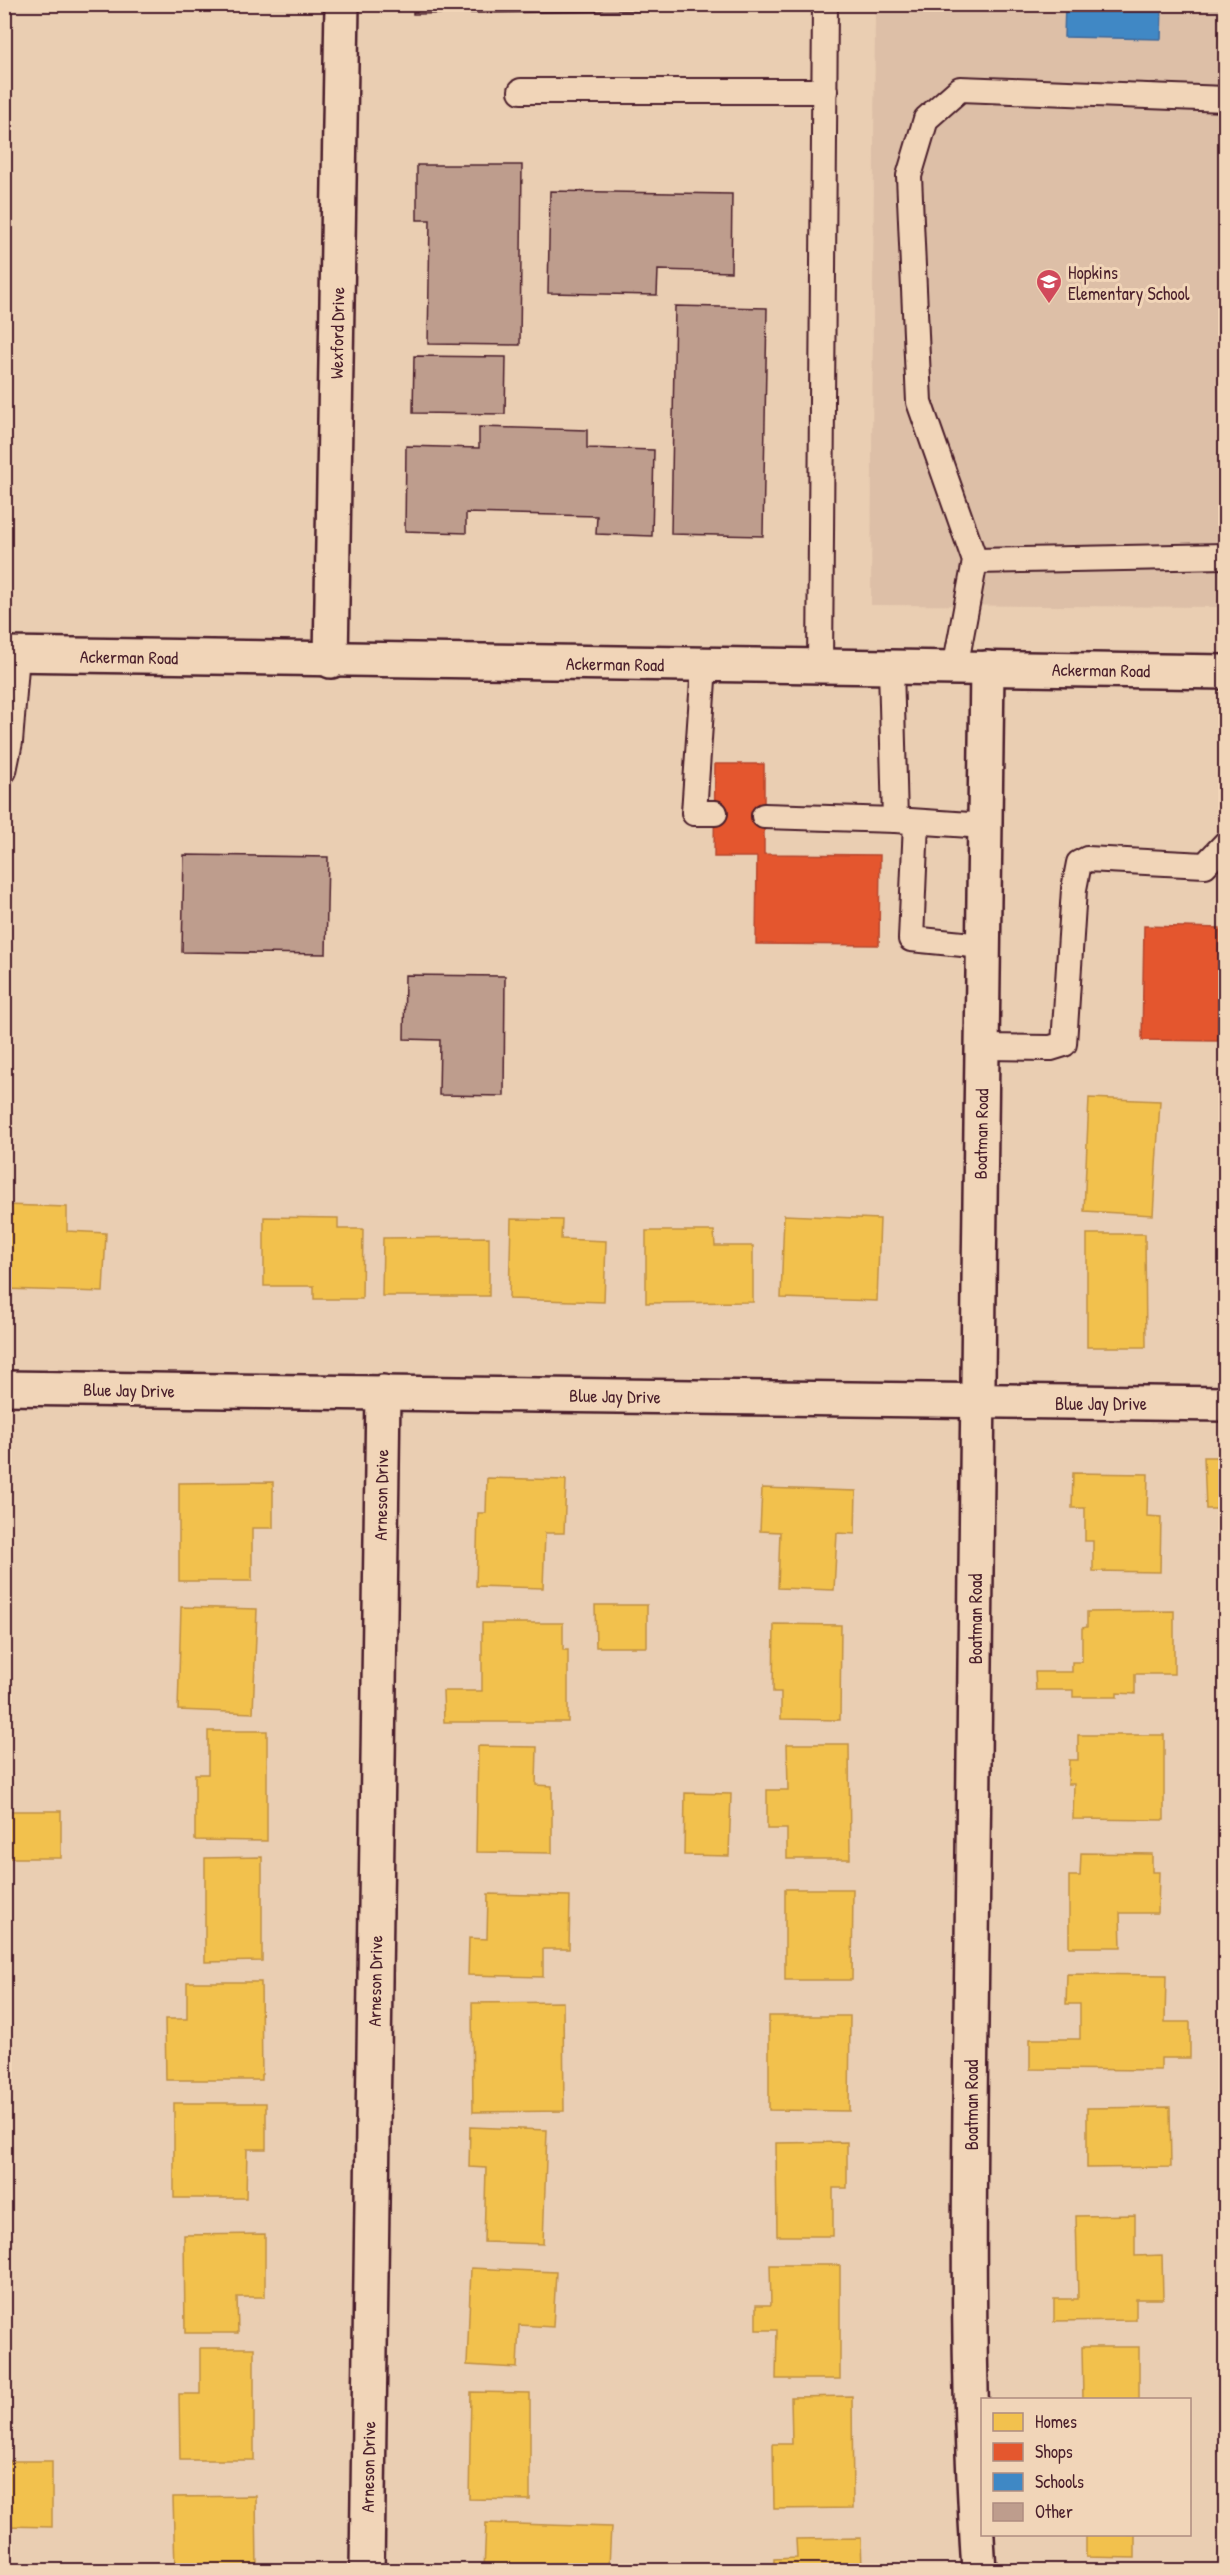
<svg xmlns="http://www.w3.org/2000/svg" width="1230" height="2575" font-family="'Patrick Hand',sans-serif">
  <style>
    .built { fill: #ddbfa7 }
    .homes { fill: #f2c14e; stroke: #c09044; stroke-width: 1.5 }
    .shops { fill: #e4572e; stroke: #b6462d; stroke-width: 1.5 }
    .schools { fill: #3f88c5; stroke: #426897; stroke-width: 1.5 }
    .building { fill: #be9d8d; stroke: #4a1f2b; stroke-width: 1.5 }
    .lines { fill: none; stroke-linecap: round; stroke-linejoin: round }
    .service-casing { stroke: #4a1f2b; stroke-width: 28 }
    .minor-casing { stroke: #4a1f2b; stroke-width: 38 }
    .tertiary-casing { stroke: #4a1f2b; stroke-width: 38 }
    .service { stroke: #f1d5b8; stroke-width: 24 }
    .minor { stroke: #f1d5b8; stroke-width: 33 }
    .tertiary { stroke: #f1d5b8; stroke-width: 33 }
    .labels { text-anchor: middle; dominant-baseline: central; stroke-width: 6; stroke-linejoin: round; paint-order: stroke }
    .poi-label { font-size: 18px; fill: #4a1f2b; stroke: #f1d5b8; text-anchor: start }
    .street-label { font-size: 18px; fill: #4a1f2b; stroke: #f1d5b8 }
  </style>
  <rect width="100%" height="100%" fill="#eaceb2"/>
  <filter id="ink" filterUnits="userSpaceOnUse"><feTurbulence type="fractalNoise" baseFrequency=".0167" numOctaves="2"/><feDisplacementMap in="SourceGraphic" scale="12" xChannelSelector="R" yChannelSelector="G"/><feConvolveMatrix kernelMatrix="1 2 1 2 8 2 1 2 1" color-interpolation-filters="sRGB"/></filter>
  <g filter="url(#ink)">
    <!-- built -->
    <path class="built" d="M875,5H1225V607L871,605Z"/>
    <!-- homes -->
    <g class="homes">
      <path d="M1089,1098L1160,1101L1153,1215L1084,1211Z"/>
      <path d="M4,1205L67,1207V1231L106,1233L103,1292L4,1289Z"/>
      <path d="M784,1215L880,1219L877,1301L781,1298Z"/>
      <path d="M264,1217L338,1218V1229H363L362,1299H314V1286H264Z"/>
      <path d="M511,1219L562,1220L561,1239L606,1241L604,1302L509,1299Z"/>
      <path d="M646,1231H714L715,1246H753V1302L646,1303Z"/>
      <path d="M1087,1234H1145L1146,1347H1087Z"/>
      <path d="M489,1237V1296H382L383,1238Z"/>
      <path d="M1204,1457H1226V1509H1206Z"/>
      <path d="M1073,1473L1148,1474L1147,1516L1161,1517L1160,1572L1093,1571V1541H1085V1508H1072Z"/>
      <path d="M487,1478L566,1480L564,1533H545L543,1588L476,1586L478,1513H486Z"/>
      <path d="M273,1482V1528H252V1581H179V1483Z"/>
      <path d="M762,1488L856,1491L855,1534L837,1533L834,1590L778,1588L780,1532L760,1531Z"/>
      <path d="M595,1605H647V1647H596Z"/>
      <path d="M181,1607L257,1609L253,1713L178,1710Z"/>
      <path d="M1174,1611V1674H1135V1694L1117,1693V1697H1073V1690H1036L1035,1672H1072V1662H1082V1628L1087,1627V1612Z"/>
      <path d="M482,1623H563V1650H568V1722H444L443,1691H482Z"/>
      <path d="M774,1624L841,1625L840,1720L781,1719V1692H773Z"/>
      <path d="M208,1731H267V1841L195,1840V1774H208Z"/>
      <path d="M1078,1735H1164V1820L1073,1819L1074,1784H1068L1069,1760H1078Z"/>
      <path d="M787,1744H849L850,1859H787V1829H767V1790H788Z"/>
      <path d="M478,1746L537,1747L536,1785L552,1786V1853L476,1852Z"/>
      <path d="M685,1793L731,1794L729,1856L684,1855Z"/>
      <rect x="4" y="1811" width="57" height="47"/>
      <path d="M1081,1853L1152,1854V1872H1159L1158,1913H1120L1121,1947H1069V1876H1080Z"/>
      <path d="M262,1857V1961L205,1962V1858Z"/>
      <path d="M785,1889H853L852,1980H785Z"/>
      <path d="M488,1894L570,1896L569,1949H543V1977L468,1975L469,1938L487,1939Z"/>
      <path d="M1067,1974L1166,1975L1165,2022H1190V2058H1161V2070L1030,2069V2039H1080V2004H1066Z"/>
      <path d="M187,1982H261L262,2080H166L165,2019H187Z"/>
      <path d="M563,2002L564,2111L473,2112L472,2003Z"/>
      <path d="M769,2016H850L849,2111L769,2110Z"/>
      <path d="M174,2103H266V2149H247L246,2198H174Z"/>
      <path d="M1170,2107L1171,2167L1087,2168V2108Z"/>
      <path d="M470,2127L547,2130L543,2244L484,2242L486,2168L469,2167Z"/>
      <path d="M847,2142V2188H833V2236H777L776,2143Z"/>
      <path d="M1135,2215V2256L1162,2255L1163,2299H1136V2320L1054,2321V2299H1078L1076,2216Z"/>
      <path d="M265,2234V2297H237L238,2333H185L184,2235Z"/>
      <path d="M770,2265H840V2379H776L777,2330H756V2305H771Z"/>
      <path d="M471,2268L556,2272L553,2327L519,2325L517,2368L467,2365Z"/>
      <path d="M1082,2347H1139V2400H1083Z"/>
      <path d="M200,2348H254V2460H180L179,2394H200Z"/>
      <path d="M471,2392L530,2393V2500L469,2499Z"/>
      <path d="M852,2396L853,2508L774,2509L773,2444H792L791,2397Z"/>
      <path d="M4,2461H52V2527L4,2526Z"/>
      <path d="M256,2496L257,2570H175L173,2497Z"/>
      <path d="M486,2523L611,2527L609,2566L580,2565V2570H484Z"/>
      <path d="M1086,2534H1135V2558L1086,2557Z"/>
      <path d="M861,2538L862,2570H774V2559L797,2558L796,2539Z"/>
    </g>
    <!-- shops -->
    <g class="shops">
      <path d="M715,764H764V854L880,855L879,945L756,944L757,857H714Z"/>
      <path d="M1144,926L1220,928L1218,1041L1142,1040Z"/>
    </g>
    <!-- schools -->
    <path class="schools" d="M1065,4H1162L1161,39L1064,37Z"/>
    <!-- building -->
    <g class="building">
      <path d="M413,4H692V10L413,14Z"/>
      <path d="M417,165H522L520,345L428,344L430,220H417Z"/>
      <path d="M550,191L732,194L731,272L658,270L657,295L548,293Z"/>
      <path d="M675,306L767,308L763,536L671,534Z"/>
      <path d="M414,356L506,357L505,414L413,413Z"/>
      <path d="M479,427L587,430V448L654,450L652,536L596,534L597,516L466,513V533L405,531L406,446L479,448Z"/>
      <path d="M184,855L328,857L326,954L182,952Z"/>
      <path d="M405,975L505,976L504,1096L439,1095L440,1040L404,1039Z"/>
    </g>
    <g class="lines">
      <defs>
        <g id="service">
          <path d="M521,91H825"/>
          <path d="M975,561L1226,556"/>
          <path d="M704,665L694,813H715"/>
          <path d="M820,667L825,4"/>
          <path d="M891,667L895,820L985,826"/>
          <path d="M955,668L975,561L919,402L909,176L926,119L960,89L1226,99"/>
          <path d="M4,771L10,742L17,654"/>
          <path d="M764,816L895,820"/>
          <path d="M916,822L911,939L983,946"/>
          <path d="M982,1047L1051,1048L1064,1044L1074,889L1079,863L1087,859L1205,865L1226,843"/>
        </g>
        <g id="minor">
          <path d="M331,661L342,4"/>
          <path d="M4,1388L1226,1404"/>
          <path d="M367,2570L383,1392"/>
          <path d="M979,2570C963,2332 971,2092 973,1854C976,1459 982,1063 987,668"/>
        </g>
        <path id="tertiary" d="M4,654L1226,672"/>
      </defs>
      <!-- service casing -->
      <use href="#service" class="service-casing"/>
      <!-- minor casing -->
      <use href="#minor" class="minor-casing"/>
      <!-- tertiary casing -->
      <use href="#tertiary" class="tertiary-casing"/>
      <!-- service -->
      <use href="#service" class="service"/>
      <!-- minor -->
      <use href="#minor" class="minor"/>
      <!-- tertiary -->
      <use href="#tertiary" class="tertiary"/>
    </g>
  </g>
  <!-- icons -->
  <defs>
    <symbol id="school-pin" viewBox="-11 -11 22 30"><path d="M0 17L-7.5 6A9.5 9.5 0 1 1 7.5 6Z" fill="#d1495b" stroke="#f1d5b8"/><path d="M0-5L7-2L0 1L-7-2ZM-4 1L0 2.5L4 1V4Q0 6-4 4Z" fill="#fff"/></symbol>
  </defs>
  <g fill-rule="evenodd">
    <use href="#school-pin" x="1034" y="267" width="30" height="40"/>
  </g>
  <g class="labels">
    <!-- poi labels -->
    <g class="poi-label">
      <text x="1068" y="272">Hopkins<tspan x="1068" dy="21">Elementary School</tspan></text>
    </g>
    <!-- street labels -->
    <g class="street-label">
      <text transform="translate(337 333) rotate(-89)">Wexford Drive</text>
      <text transform="translate(129 657) rotate(1)">Ackerman Road</text>
      <text transform="translate(615 664) rotate(1)">Ackerman Road</text>
      <text transform="translate(1101 670) rotate(1)">Ackerman Road</text>
      <text transform="translate(981 1134) rotate(-89)">Boatman Road</text>
      <text transform="translate(129 1390) rotate(1)">Blue Jay Drive</text>
      <text transform="translate(615 1396) rotate(1)">Blue Jay Drive</text>
      <text x="1101" y="1403">Blue Jay Drive</text>
      <text transform="translate(381 1495) rotate(-89)">Arneson Drive</text>
      <text transform="translate(975 1619) rotate(-90)">Boatman Road</text>
      <text transform="translate(375 1981) rotate(-89)">Arneson Drive</text>
      <text transform="translate(971 2105) rotate(-90)">Boatman Road</text>
      <text transform="translate(368 2467) rotate(-89)">Arneson Drive</text>
    </g>
  </g>
  <!-- margin -->
  <rect width="1230" height="2575" fill="none" stroke="#f1d5b8" stroke-width="24"/>
  <rect x="12" y="12" width="1206" height="2551" fill="none" stroke="#4a1f2b" stroke-width="2" filter="url(#ink)"/>
  <!-- legend -->
  <rect x="981" y="2398" width="210" height="138" fill="#f1d5b8" stroke="#ae8c80" stroke-width="1.5"/>
  <rect x="993" y="2413" width="30" height="18" fill="#f2c14e" stroke="#ae8c80" stroke-width="1.5"/>
  <text x="1035" y="2428" font-size="18" fill="#4a1f2b">Homes</text>
  <rect x="993" y="2443" width="30" height="18" fill="#e4572e" stroke="#ae8c80" stroke-width="1.5"/>
  <text x="1035" y="2458" font-size="18" fill="#4a1f2b">Shops</text>
  <rect x="993" y="2473" width="30" height="18" fill="#3f88c5" stroke="#ae8c80" stroke-width="1.5"/>
  <text x="1035" y="2488" font-size="18" fill="#4a1f2b">Schools</text>
  <rect x="993" y="2503" width="30" height="18" fill="#be9d8d" stroke="#ae8c80" stroke-width="1.5"/>
  <text x="1035" y="2518" font-size="18" fill="#4a1f2b">Other</text>
</svg>
